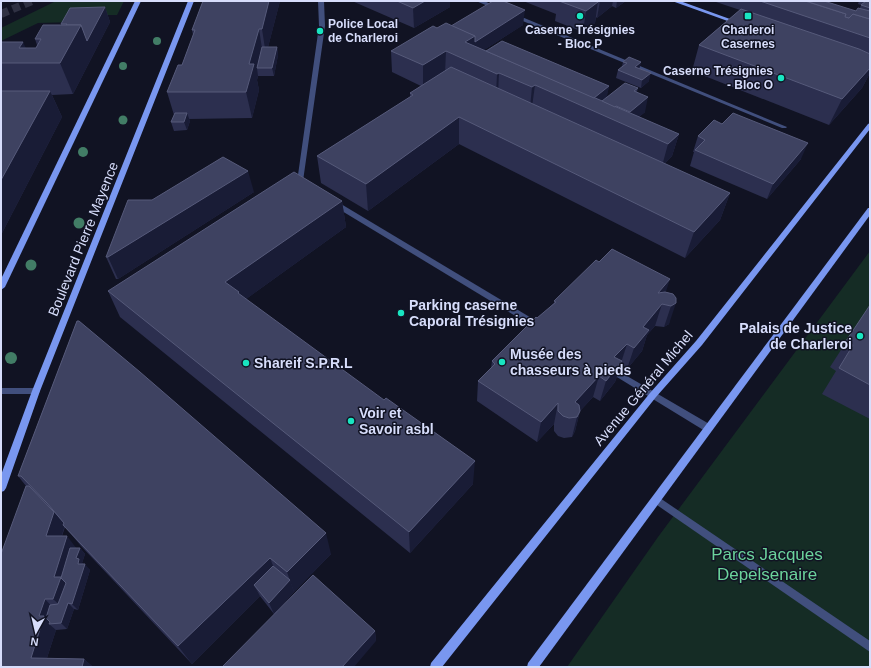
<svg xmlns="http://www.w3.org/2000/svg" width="871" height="668" font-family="Arial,sans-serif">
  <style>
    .green { fill: #152c25 }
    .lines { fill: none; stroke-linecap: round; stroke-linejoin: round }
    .highway-tunnel { stroke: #2f3143; stroke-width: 8; stroke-dasharray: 8 4.5; stroke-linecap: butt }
    .lane { fill: #414f7d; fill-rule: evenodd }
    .secondary { fill: #7997f0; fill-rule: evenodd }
    .tree { fill: #427d66 }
    .wall { fill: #2c2f4f }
    .shaded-wall { fill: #191c36 }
    .building { fill: #3e4261; stroke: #565a7a }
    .poi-dot { fill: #19e5c1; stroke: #111323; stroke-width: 1.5 }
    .labels { text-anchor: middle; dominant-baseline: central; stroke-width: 3; stroke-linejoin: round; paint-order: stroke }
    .far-poi-label { font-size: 12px; font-weight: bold; fill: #d7ddfb; stroke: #111323 }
    .street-label { font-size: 14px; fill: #d7ddfb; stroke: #111323 }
    .poi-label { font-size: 14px; font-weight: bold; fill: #d7ddfb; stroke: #111323; text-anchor: start }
    .near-park-label { font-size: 17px; fill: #6bd39c; stroke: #111323 }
  </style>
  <rect width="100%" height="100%" fill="#111323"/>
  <!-- green -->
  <g class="green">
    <path d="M56,1H124L117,15H82L75,22L38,23L1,41V28Z"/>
    <path d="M870,251V667H567L658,537Z"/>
  </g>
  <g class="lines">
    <!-- highway-tunnel -->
    <path class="highway-tunnel" d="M1,14L32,1"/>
    <!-- lane -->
    <g class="lane">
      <path d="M318,1H324L325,26L303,181L307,184L304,186L297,182L319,26Z"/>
      <path d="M476,1H484L500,8L495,9Z"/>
      <path d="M513,15H517L787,127L786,128H782L513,17Z"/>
      <path d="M332,201H336L543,325L544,327L543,329H537L332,205L331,203Z"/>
      <path d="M615,369L711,425L712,428L711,431L708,432L705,431L612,374L611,372L612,370Z"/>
      <path d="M1,388H36L39,389L40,391L39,393L36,394H1Z"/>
      <path d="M657,496L870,641V652L654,503L652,500L654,497Z"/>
    </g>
    <!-- secondary -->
    <g class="secondary">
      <path d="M135,1H141L5,287L1,290V279Z"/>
      <path d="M188,1H194L40,391L6,488L4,491L1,492V475L32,391Z"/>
      <path d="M672,1H680L741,23L736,24Z"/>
      <path d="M870,123V129L702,345L656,397L442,667H430L431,663L650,393L696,341L868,124Z"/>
      <path d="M868,208H870V215L539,667H527L528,663Z"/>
    </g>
  </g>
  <!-- trees -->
  <g class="tree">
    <circle cx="157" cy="41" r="4"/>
    <circle cx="123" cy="66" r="4"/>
    <circle cx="123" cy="120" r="4.5"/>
    <circle cx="83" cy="152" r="5"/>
    <circle cx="79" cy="223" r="5.5"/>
    <circle cx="31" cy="265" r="5.5"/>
    <circle cx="11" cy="358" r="6"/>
  </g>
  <!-- wall -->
  <g class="wall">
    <path d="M203,1H280L268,47H277L278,55L274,76H258L257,80L259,90L252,118L189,119L190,121L187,130L174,131L171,122L174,115L167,92L182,65L193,35L192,30Z"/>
    <path d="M352,1H450V7L414,28Z"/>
    <path d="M523,1H626L616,8L612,6L597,18L596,17L595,23L583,32L555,21L556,14Z"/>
    <path d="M713,1H805L856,11L860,8L861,5L858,4L859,1H870V73L862,88L829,125L692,71L699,45L740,10Z"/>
    <path d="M105,7L110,22L73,94L52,95L62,117L1,235V42L26,48H36L37,45L35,39L61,25V24Z"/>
    <path d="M523,25L484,50L609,86L606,98L638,88L637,92L645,112L639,117L679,134L672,156L664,164L730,193L720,220L685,258L459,144L368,211L321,183L317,156L410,97V93L421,86L392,72L391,51L437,28L451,26Z"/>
    <path d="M623,62H641L639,68L649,81L641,88L616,78L618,70L622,66Z"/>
    <path d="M698,136L801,159L767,199L690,166L694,152H693Z"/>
    <path d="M254,192L118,279H116L106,257L152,200Z"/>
    <path d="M342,201L346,227L246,299L473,484L410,553L120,317L108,291Z"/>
    <path d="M666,292L673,294L669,324L664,327L655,326L647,335L642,351L627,369L621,365L615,382L600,401L593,397L580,411L575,431L572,437L564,438L558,436L554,431V424L537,442L477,401L478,381L491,368L492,361L554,303V301Z"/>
    <path d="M870,305V419L822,394L836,371L830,367Z"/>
    <path d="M77,321L331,554L294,592L277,611L375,631L376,641L274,614L260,596L192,664L81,546L65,527L62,536L76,548H80L85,554L82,563L90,570L78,610L74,609L67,629L56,630L47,658L84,659L93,667H1L26,486L18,476Z"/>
  </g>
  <!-- shaded-wall -->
  <g class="shaded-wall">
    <path d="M269,1H280L266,55L262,29Z"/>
    <path d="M425,1H450V7L414,28L413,8Z"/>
    <path d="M594,1H598L595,23L583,32L586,11Z"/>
    <path d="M600,1H613L612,6L597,18Z"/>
    <path d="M617,1H626L616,8Z"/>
    <path d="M105,7L110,22L73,94L60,63L81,25Z"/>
    <path d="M525,10L523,25L467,61L465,42L475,36Z"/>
    <path d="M259,29L263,55L257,68L258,76L257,80L259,90L252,118L246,92L249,64Z"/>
    <path d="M23,42L33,63L19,48Z"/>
    <path d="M277,47L278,55L274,76L272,68Z"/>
    <path d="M446,51L445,73L423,87V65Z"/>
    <path d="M641,62L639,70L635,67Z"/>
    <path d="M870,68V73L862,88L829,125L842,99Z"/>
    <path d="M499,73L498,94L496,95L497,74Z"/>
    <path d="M651,73L649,81L641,88L642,80Z"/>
    <path d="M535,85L532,107L530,108L532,87Z"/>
    <path d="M609,86L606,102H589Z"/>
    <path d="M50,91L62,117L1,235V180Z"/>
    <path d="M648,97L645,112L628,126H627L630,112Z"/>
    <path d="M187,113L190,121L187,130L184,122Z"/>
    <path d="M459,117V144L368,211L366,184Z"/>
    <path d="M679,134L672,156L662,166L668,144Z"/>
    <path d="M808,143L801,159L767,199L773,184Z"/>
    <path d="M248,171L254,192L118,279L108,257Z"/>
    <path d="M730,193L720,220L685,258L694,232Z"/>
    <path d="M342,201L346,227L242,302L225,282Z"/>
    <path d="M670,279L663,301L658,293Z"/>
    <path d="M676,303L669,324L664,327L671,306Z"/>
    <path d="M662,304L655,326L647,335L642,351L627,369L634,348L643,327Z"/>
    <path d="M627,344L615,382L600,401L606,381L614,357Z"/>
    <path d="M599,376L593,397L580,411L575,431L572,437L577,417L575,402Z"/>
    <path d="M558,403L554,424L537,442L541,422Z"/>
    <path d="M475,461L473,484L410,553L409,532Z"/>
    <path d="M54,512L65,525L58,548L46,536Z"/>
    <path d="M326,533L331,554L294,592L287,572Z"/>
    <path d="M67,536L77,549L65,610L53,599L54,577Z"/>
    <path d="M80,548L85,554L82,563L84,565L85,564L90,570L78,610L72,604L76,558Z"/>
    <path d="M270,558L278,578L254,585L260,596L192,664L178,646Z"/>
    <path d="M290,580L294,592L274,614L269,603Z"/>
    <path d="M45,599L56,611L49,624L56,630L44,667L31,658L39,616Z"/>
    <path d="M68,603L74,609L67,629L61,623Z"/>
    <path d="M375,631L376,641L354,667H342Z"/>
    <path d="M84,659L93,667H82Z"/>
  </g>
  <!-- building -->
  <g class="building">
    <path d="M203,1H269L262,29H259L249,64H254L246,92H167L178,65H182L195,30H192Z"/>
    <path d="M397,1H425L413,8Z"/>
    <path d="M493,1H503L525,10L475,42V36L451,26Z"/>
    <path d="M559,1H595L598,2L586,11Z"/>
    <path d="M760,1H805L846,14L845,16L849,18L853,14L870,19V38Z"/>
    <path d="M810,1H824L856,11L858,8L870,11V19L853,14L849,18L845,17L846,14L809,2Z"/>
    <path d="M866,1H870V8L861,5Z"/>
    <path d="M105,7L87,41L81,25H66L67,24H61L70,8Z"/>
    <path d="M741,9L859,49L870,54V68L842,99L699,45Z"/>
    <path d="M446,23L475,36L465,42L679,134L668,144L535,85L532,87L499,73L497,74L446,51L423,65L391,51L433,26L437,28Z"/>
    <path d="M43,25H81L60,63H1V42H23L19,48H36L41,39H35Z"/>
    <path d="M502,41L609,86L594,98L486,51Z"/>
    <path d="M262,47H277L272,68H257Z"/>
    <path d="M629,57L641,62L635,67L651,73L642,80L618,70L627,63L623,62Z"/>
    <path d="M451,67L730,193L694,232L459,117L366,184L317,156L413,95L410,93Z"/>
    <path d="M625,83L638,88L634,91L648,97L630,112L616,106L615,107L602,101Z"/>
    <path d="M1,91H50L1,180Z"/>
    <path d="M175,113H187L184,122H171Z"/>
    <path d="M733,113L808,143L773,184L695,150L705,140L698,136L714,120L722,124Z"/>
    <path d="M223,157L248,171L108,257H106L128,200H152Z"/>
    <path d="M294,172L342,201L225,282L239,292L238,293L384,400L386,398L475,461L409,532L108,291Z"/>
    <path d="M612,249L670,279L658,293L665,292L673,294L676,298V303L671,306L662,304L643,327L649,330L634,348L627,344L614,357L622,361L606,381L599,376L575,402L579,405L580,411L577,417L569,418L563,416L558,411V403L541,422L478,381L495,364L492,361L536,317L537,318L556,302L554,301L596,260L599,262Z"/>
    <path d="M870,305V385L839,368L853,345L846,341Z"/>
    <path d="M77,321H79L140,372L326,533L287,572L270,558L178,646L63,525L64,523L47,503L21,476H18Z"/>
    <path d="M26,486H29L54,512L46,536H67L54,577H61L53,599H45L39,616H44L31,658L84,659L82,667H1V554Z"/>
    <path d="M70,548H80L76,558L79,559L78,564H85L72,604L68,603L61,623L49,624L50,622L46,618L50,605L58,604L66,583L61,578Z"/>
    <path d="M273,566L290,580L269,603L254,585Z"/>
    <path d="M313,575L375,631L342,667H222Z"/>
  </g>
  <!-- markers -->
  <g class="poi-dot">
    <circle cx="580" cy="16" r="4"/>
    <rect x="744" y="12" width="8" height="8" rx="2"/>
    <circle cx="320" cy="31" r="4"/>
    <circle cx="781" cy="78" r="4"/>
    <circle cx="401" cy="313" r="4"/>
    <circle cx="860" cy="336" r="4"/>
    <circle cx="502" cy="362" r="4"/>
    <circle cx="246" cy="363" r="4"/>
    <circle cx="351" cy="421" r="4"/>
  </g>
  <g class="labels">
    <!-- far-poi labels -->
    <g class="far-poi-label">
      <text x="328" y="24" text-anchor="start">Police Local<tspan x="328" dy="14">de Charleroi</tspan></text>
      <text x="580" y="30">Caserne Trésignies<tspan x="580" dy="14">- Bloc P</tspan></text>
      <text x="748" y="30">Charleroi<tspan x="748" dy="14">Casernes</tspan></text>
      <text x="773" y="71" text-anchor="end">Caserne Trésignies<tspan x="773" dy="14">- Bloc O</tspan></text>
    </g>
    <!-- street labels -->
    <g class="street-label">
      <text transform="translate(83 239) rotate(-68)">Boulevard Pierre Mayence</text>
      <text transform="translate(643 388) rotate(-50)">Avenue Général Michel</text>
    </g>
    <!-- poi labels -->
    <g class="poi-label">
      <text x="409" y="305">Parking caserne<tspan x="409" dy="16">Caporal Trésignies</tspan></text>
      <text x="852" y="328" text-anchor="end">Palais de Justice<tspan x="852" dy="16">de Charleroi</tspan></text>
      <text x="510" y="354">Musée des<tspan x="510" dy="16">chasseurs à pieds</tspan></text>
      <text x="254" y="363">Shareif S.P.R.L</text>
      <text x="359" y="413">Voir et<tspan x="359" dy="16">Savoir asbl</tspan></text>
    </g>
    <!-- near-park labels -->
    <g class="near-park-label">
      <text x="767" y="554">Parcs Jacques<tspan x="767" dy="20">Depelsenaire</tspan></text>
    </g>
  </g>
  <!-- border -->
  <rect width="871" height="668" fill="none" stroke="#d7ddfb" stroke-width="4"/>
  <!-- north arrow -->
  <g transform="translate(36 632) rotate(188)" stroke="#111323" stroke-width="3" paint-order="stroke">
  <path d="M0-3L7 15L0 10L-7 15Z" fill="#d7ddfb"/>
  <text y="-6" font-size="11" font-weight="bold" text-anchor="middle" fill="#d7ddfb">N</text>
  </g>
</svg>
